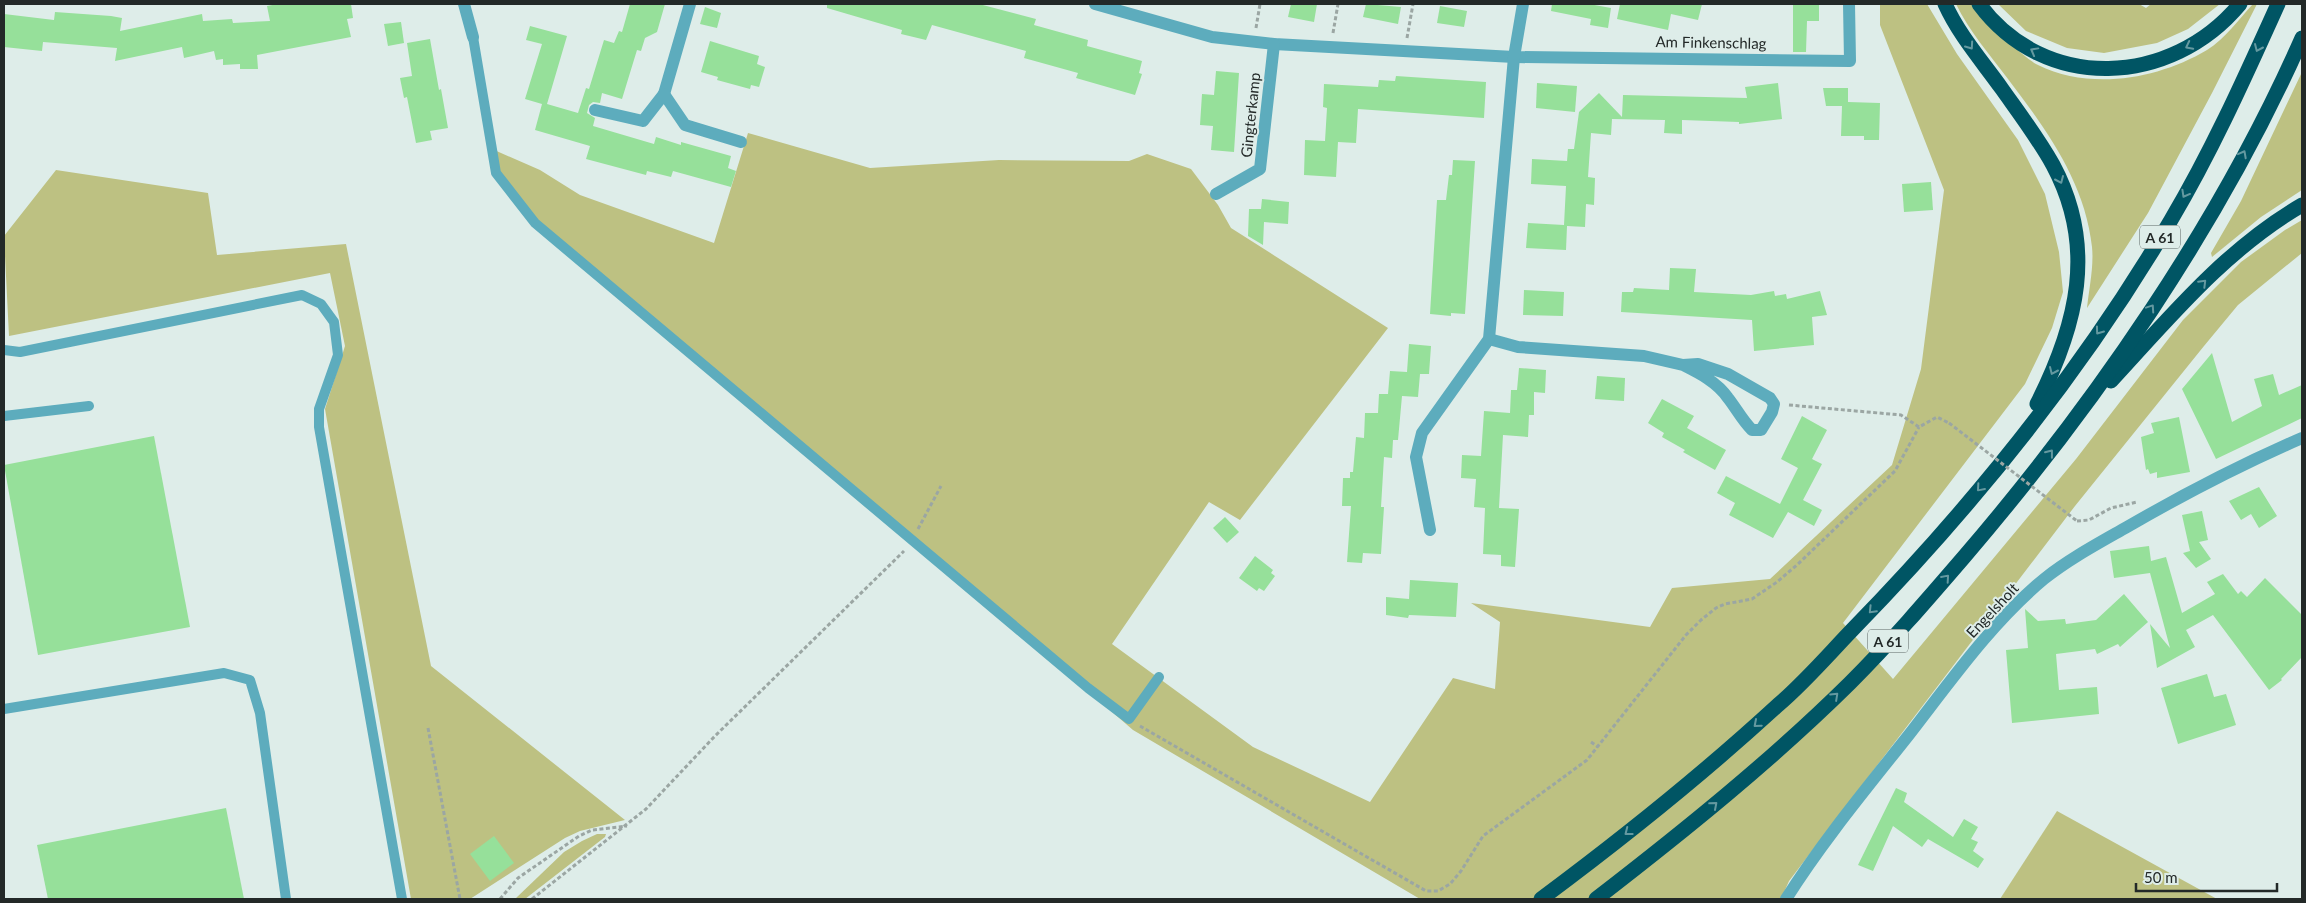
<svg xmlns="http://www.w3.org/2000/svg" width="2306" height="903" font-family="Lato,sans-serif">
  <style>
    .green { fill: #bdc182 }
    .building { fill: #96e09a }
    .lines { fill: none; stroke-linecap: round; stroke-linejoin: round }
    .path { stroke: #9ba6a3; stroke-width: 3; stroke-dasharray: 4 2.5; stroke-linecap: butt }
    .lane { stroke: #5dacbd; stroke-width: 10 }
    .street { stroke: #5dacbd; stroke-width: 12 }
    .highway { stroke: #005564; stroke-width: 15 }
    .path-bridge { stroke: #9ba6a3; stroke-width: 3; stroke-dasharray: 4 2.5; stroke-linecap: butt }
    .oneway { stroke: #6499a0 }
    .labels { text-anchor: middle; dominant-baseline: central; stroke-width: 4; stroke-linejoin: round; paint-order: stroke }
    .shield { fill: #deede9; stroke: #5b6462; stroke-width: 1 }
    .shield-label { font-size: 14px; font-weight: bold; fill: #232928 }
    .street-label { font-size: 15px; fill: #232928; stroke: #deede9 }
  </style>
  <rect width="100%" height="100%" fill="#deede9"/>
  <!-- green -->
  <g class="green">
    <path d="M1880,4H1927L1957,54L2018,140L2045,194L2059,252L2063,292L2052,328L2025,384L1843,623L1893,679L2076,459L2183,320L2241,262L2285,230L2302,220V253L2238,305L2204,346L2075,506L1789,881L1781,899H1420L1133,730L913,540L535,223L496,173L492,149L540,170L580,195L714,243L748,133L870,168L999,160L1129,161L1147,154L1191,169L1218,205L1231,228L1388,328L1240,520L1209,502L1112,644L1253,747L1370,802L1453,678L1495,689L1500,622L1471,603L1650,627L1672,588L1770,579L1892,465L1921,369L1944,190L1880,25Z"/>
    <path d="M1956,4H1971C1980,20 1996,33 2011,45C2020,51 2029,61 2038,65C2091,91 2158,79 2207,50C2225,39 2239,19 2253,4H2257L2212,93L2148,213L2087,308C2089,289 2094,266 2092,247C2085,182 2046,129 2008,79C1990,55 1969,31 1956,4Z"/>
    <path d="M1998,4H2139L2146,8L2151,4H2220L2188,29L2157,43L2104,53L2067,48L2026,31Z"/>
    <path d="M2302,72V190L2261,217L2212,257L2211,253L2241,201Z"/>
    <path d="M56,170L208,193L217,255L346,244L431,666L625,820L580,831L565,838L470,899H411L325,409L345,346L330,273L9,336L4,236Z"/>
    <path d="M2057,811L2217,899H2000Z"/>
    <path d="M597,834H606L605,837L525,899H515L564,852L582,841Z"/>
  </g>
  <!-- building -->
  <g class="building">
    <path d="M278,4H351L353,18L347,19L351,37L257,55L258,69H240V64L223,65V59L216,60L214,51L184,58L182,47L115,61L117,48L43,42L42,51L4,47V14L54,20L55,12L111,16L122,18L120,31L202,14L203,21L232,19L233,23L270,21L267,6Z"/>
    <path d="M630,4H665L657,32L645,38L641,51L637,50L622,99L602,93L600,103L593,102L589,105L587,113L595,118L593,126L654,144L656,137L681,145V142L731,156L728,168L736,171L731,187L673,171L671,177L647,171L646,175L586,159L590,146L535,130L542,104L525,99L542,44L526,40L530,26L567,36L547,104L578,113L586,88L589,89L604,40L614,43L619,31L622,32Z"/>
    <path d="M827,4H979L1036,19L1034,25L1088,40L1087,46L1142,61L1139,73L1142,74L1135,95L1076,78L1078,73L1024,58L1026,51L932,25L926,40L901,34L902,30L827,8Z"/>
    <path d="M1291,4H1317L1314,22L1288,17Z"/>
    <path d="M1366,4L1401,7L1398,24L1363,17Z"/>
    <path d="M1552,4H1589L1611,8L1608,28L1590,25L1591,19L1551,11Z"/>
    <path d="M1620,4H1702L1698,20L1671,14L1668,30L1617,19Z"/>
    <path d="M1793,4H1819V21H1807L1806,52H1793Z"/>
    <path d="M1440,6L1467,11L1464,27L1437,23Z"/>
    <path d="M705,7L721,13L717,28L700,24Z"/>
    <path d="M401,22L404,43L388,46L384,24Z"/>
    <path d="M430,39L439,90L441,89L448,128L430,131L432,140L416,143L407,97L404,98L400,78L412,76L407,43Z"/>
    <path d="M710,41L759,56L757,64L765,67L759,87L751,85L750,89L717,80L718,77L701,72Z"/>
    <path d="M1216,71L1239,73L1234,152L1211,150L1213,126L1200,125L1202,94L1214,95Z"/>
    <path d="M1396,76L1486,82L1484,118L1358,109L1356,143L1338,142L1336,177L1304,175L1305,140L1325,141L1327,108L1323,107L1324,84L1378,87L1379,80L1395,81Z"/>
    <path d="M1537,83L1577,86L1575,112L1536,108Z"/>
    <path d="M1778,83L1782,119L1739,124V122L1682,120V134L1664,133L1665,120L1612,119L1611,135L1591,133L1588,177L1595,178L1594,205L1586,204L1585,227L1567,226L1566,250L1526,248L1528,223L1564,225L1566,186L1531,184L1532,159L1567,161L1568,149H1574L1579,112L1599,93L1622,117L1623,95L1747,98L1745,87Z"/>
    <path d="M1823,88H1848V102L1880,103L1879,140H1864V136H1841L1842,106H1826Z"/>
    <path d="M1453,160L1475,161L1465,314L1451,313V316L1430,314L1437,200H1446L1449,175H1452Z"/>
    <path d="M1931,182L1933,210L1904,212L1902,184Z"/>
    <path d="M1262,199L1289,202L1288,224L1264,222L1263,245L1248,236L1249,209H1261Z"/>
    <path d="M1670,268L1696,269L1694,292L1751,295L1774,291L1775,296L1786,294L1787,299L1820,291L1827,315L1812,317L1814,345L1754,351L1752,320L1621,312L1622,292H1633L1634,288L1669,290Z"/>
    <path d="M1524,290L1564,292L1563,316L1523,315Z"/>
    <path d="M1409,344L1431,346L1429,374H1420L1418,397L1402,396L1398,440H1393L1392,458L1384,457L1381,507H1384L1381,554L1363,553L1362,563L1347,562L1351,506H1342L1343,478H1350V472H1353L1356,437L1364,438L1365,413H1378L1379,394H1388L1390,371L1407,372Z"/>
    <path d="M2212,353L2232,422L2262,406L2254,379L2273,374L2279,395L2302,385V418L2216,459L2182,389Z"/>
    <path d="M1519,368L1546,370L1545,393L1534,392V415H1529L1528,437L1503,435L1499,508L1519,509L1515,567L1501,566V555L1483,554L1485,508L1474,507L1476,479L1461,478L1462,455L1481,456L1484,411L1510,413L1511,390H1517Z"/>
    <path d="M1597,376L1625,378L1624,401L1595,399Z"/>
    <path d="M1662,399L1694,416L1687,428L1726,450L1715,470L1683,452L1685,450L1662,437L1664,433L1648,423Z"/>
    <path d="M1802,416L1827,430L1812,459L1822,464L1803,500L1822,510L1814,526L1788,512L1773,538L1729,515L1735,503L1717,493L1726,476L1780,504L1798,468L1781,459Z"/>
    <path d="M2179,417L2190,472L2157,478V472L2150,474L2148,469L2146,470L2141,437L2154,433L2151,423Z"/>
    <path d="M154,436L190,627L38,655L4,465Z"/>
    <path d="M2259,487L2277,516L2259,528L2251,514L2241,520L2229,501Z"/>
    <path d="M2202,511L2208,540L2199,542L2211,559L2196,568L2183,553L2190,551L2182,515Z"/>
    <path d="M1225,517L1239,532L1227,543L1213,528Z"/>
    <path d="M2149,546L2151,561L2166,557L2182,613L2215,594L2207,582L2223,574L2238,594L2241,591L2247,597L2265,578L2302,615V657L2281,679L2282,680L2269,690L2213,615L2186,630L2195,647L2157,668L2150,624L2170,648L2150,573L2114,578L2110,551Z"/>
    <path d="M1255,556L1273,570L1271,573L1275,576L1264,591L1259,588L1257,591L1239,578Z"/>
    <path d="M1410,580L1458,583L1456,617L1409,615L1408,618L1386,615V597L1409,599Z"/>
    <path d="M2124,594L2148,622L2120,647L2118,644L2097,654L2095,649L2056,654L2059,690L2097,687L2099,714L2012,723L2006,650L2028,648L2025,609L2038,621L2065,619L2066,624L2096,620Z"/>
    <path d="M2207,674L2214,697L2226,694L2236,725L2178,744L2161,688Z"/>
    <path d="M1896,788L1907,793L1904,802L1953,837L1964,819L1978,827L1971,839L1978,842L1973,851L1984,859L1978,868L1928,839L1922,847L1893,826L1873,871L1858,865Z"/>
    <path d="M226,808L244,899H48L37,845Z"/>
    <path d="M494,836L514,863L490,881L470,854Z"/>
  </g>
  <g class="lines">
    <!-- path -->
    <g class="path">
      <path d="M1256,28L1260,4"/>
      <path d="M1333,33L1338,4"/>
      <path d="M1407,38L1413,4"/>
      <path d="M1789,405L1901,415L1919,427L1937,417L1949,423"/>
      <path d="M2077,521L2089,520L2111,508L2137,502"/>
      <path d="M918,529L941,486"/>
      <path d="M1140,726L1426,891H1438L1450,884L1461,871L1483,836L1587,760L1686,635L1701,620L1716,608L1725,604L1752,599L1777,582L1798,564L1895,471L1919,427"/>
      <path d="M428,728L460,899"/>
      <path d="M1591,742L1598,747"/>
      <path d="M500,899L518,878L579,836L592,830L627,826"/>
      <path d="M532,899L646,809L715,736L904,551"/>
    </g>
    <!-- lane -->
    <g class="lane">
      <path d="M473,37L496,173L535,223L1088,688L1129,719L1159,677"/>
      <path d="M4,350L20,352L302,295L321,304L334,322L338,355L319,409V427L402,899"/>
      <path d="M4,416L89,406"/>
      <path d="M4,709L224,673L250,680L260,713L286,899"/>
    </g>
    <!-- street -->
    <g class="street">
      <path d="M464,4L473,37"/>
      <path d="M1095,4L1212,37L1274,44L1514,57L1850,61L1849,4"/>
      <path d="M664,94L690,4"/>
      <path d="M595,110L643,121L664,94L685,125L741,142"/>
      <path d="M1216,194L1260,169L1274,44"/>
      <path d="M1489,339L1518,347L1644,356L1683,365L1698,364L1728,374L1770,398L1774,404L1772,412L1761,430H1752C1742,420 1736,408 1728,398C1717,382 1699,373 1683,365"/>
      <path d="M1430,530L1416,457L1422,433L1489,339L1514,57L1523,4"/>
      <path d="M1786,899C1822,842 1866,789 1908,736C1950,682 1991,623 2044,579C2069,559 2099,543 2127,527C2184,494 2242,464 2302,438"/>
    </g>
    <!-- highway -->
    <g class="highway">
      <path d="M1945,4C1959,35 1982,61 2002,89C2019,113 2038,138 2053,165C2097,247 2077,325 2037,404"/>
      <path d="M1979,4C2045,93 2171,87 2240,4"/>
      <path d="M2111,381C2170,317 2226,249 2302,205"/>
      <path d="M1541,899C1623,838 1703,774 1778,705C1805,682 1828,655 1853,629C1972,507 2084,368 2171,220C2212,151 2245,77 2278,4"/>
      <path d="M1596,899C1684,831 1771,761 1850,683C1890,643 1927,600 1964,557C2096,403 2220,224 2302,38"/>
    </g>
    <!-- path-bridge -->
    <path class="path-bridge" d="M1949,423L2077,521"/>
  </g>
  <!-- one-way arrows -->
  <defs><path id="oneway-chevron" d="M-2-3.5L2.5 0L-2 3.5" fill="none" stroke-width="1.6" stroke-linecap="round" stroke-linejoin="round" transform="scale(1.25)"/></defs>
  <g class="oneway">
    <use href="#oneway-chevron" transform="translate(1970 46) rotate(55)"/>
    <use href="#oneway-chevron" transform="translate(2189 46) rotate(153)"/>
    <use href="#oneway-chevron" transform="translate(2258 48) rotate(114)"/>
    <use href="#oneway-chevron" transform="translate(2034 51) rotate(-151)"/>
    <use href="#oneway-chevron" transform="translate(2243 154) rotate(-62)"/>
    <use href="#oneway-chevron" transform="translate(2060 180) rotate(66)"/>
    <use href="#oneway-chevron" transform="translate(2185 194) rotate(119)"/>
    <use href="#oneway-chevron" transform="translate(2203 283) rotate(-45)"/>
    <use href="#oneway-chevron" transform="translate(2151 308) rotate(-56)"/>
    <use href="#oneway-chevron" transform="translate(2099 331) rotate(126)"/>
    <use href="#oneway-chevron" transform="translate(2053 371) rotate(114)"/>
    <use href="#oneway-chevron" transform="translate(2050 453) rotate(-52)"/>
    <use href="#oneway-chevron" transform="translate(1980 488) rotate(131)"/>
    <use href="#oneway-chevron" transform="translate(1946 578) rotate(-49)"/>
    <use href="#oneway-chevron" transform="translate(1872 610) rotate(134)"/>
    <use href="#oneway-chevron" transform="translate(1835 696) rotate(-43)"/>
    <use href="#oneway-chevron" transform="translate(1757 724) rotate(139)"/>
    <use href="#oneway-chevron" transform="translate(1714 805) rotate(-41)"/>
    <use href="#oneway-chevron" transform="translate(1628 832) rotate(142)"/>
  </g>
  <g class="labels">
    <!-- shield labels -->
    <g class="shield">
      <rect x="2140" y="225.5" width="40" height="23" rx="4"/>
      <rect x="1868" y="629.5" width="40" height="23" rx="4"/>
    </g>
    <g class="shield-label">
      <text x="2160" y="237">A 61</text>
      <text x="1888" y="641">A 61</text>
    </g>
    <!-- street labels -->
    <g class="street-label">
      <text transform="translate(1711 42) rotate(1)">Am Finkenschlag</text>
      <text transform="translate(1250 115) rotate(-84)">Gingterkamp</text>
      <text transform="translate(1992 610) rotate(-47)">Engelsholt</text>
    </g>
  </g>
  <!-- border -->
  <rect width="2306" height="903" fill="none" stroke="#232928" stroke-width="10"/>
  <!-- scale -->
  <path d="M2136 883v8h141v-8" fill="none" stroke="#232928" stroke-width="2.5"/>
  <text x="2144" y="883" font-size="15" fill="#232928" stroke="#deede9" stroke-width="4" paint-order="stroke">50 m</text>
</svg>
